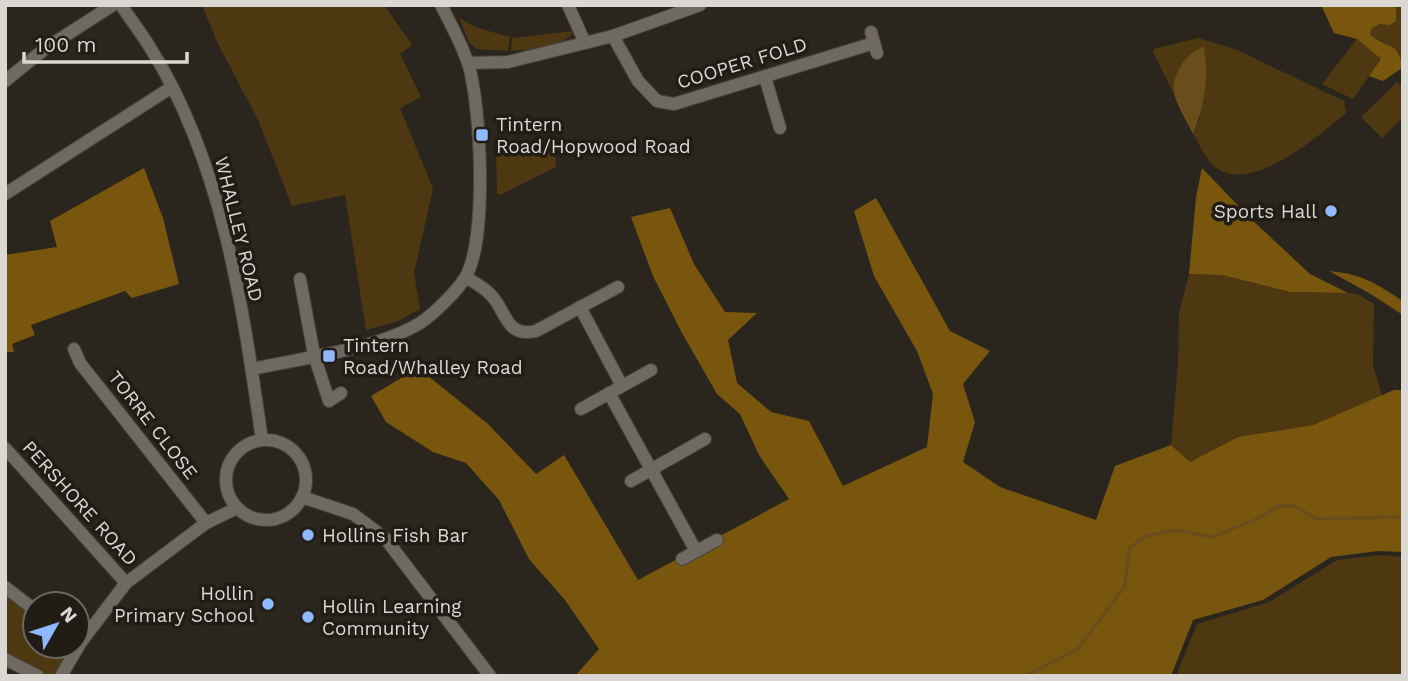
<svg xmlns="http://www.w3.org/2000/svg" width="1408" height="681" font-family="'Work Sans',sans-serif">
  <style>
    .green { fill: #4d3811 }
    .forest { fill: #79560d }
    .water { fill: #694e1c }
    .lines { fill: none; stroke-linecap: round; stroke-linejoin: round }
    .stream { stroke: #694e1c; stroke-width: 3.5 }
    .minor-casing { stroke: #47433d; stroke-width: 14 }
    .minor { stroke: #6f6a61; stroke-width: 12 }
    .poi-dot { fill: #8fb8fd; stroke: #211c15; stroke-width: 2.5 }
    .labels { text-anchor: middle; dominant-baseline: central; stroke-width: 7; stroke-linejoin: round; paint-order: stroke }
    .street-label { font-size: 19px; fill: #dbd8d3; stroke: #211c15 }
    .poi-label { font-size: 19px; fill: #dbd8d3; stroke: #211c15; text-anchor: start }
  </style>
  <rect width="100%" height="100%" fill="#2a261e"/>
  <!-- green -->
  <g class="green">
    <path d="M202,5H384L412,45L400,54L421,97L400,108L433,189L414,273L420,309L396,322L366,330L345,195L292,206L258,120L217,42Z"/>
    <path d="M1394,5H1403L1402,68C1399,39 1386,50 1370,34L1372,28L1380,24L1396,9Z"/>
    <path d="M459,18L478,28L510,37L508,51L476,49L469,42Z"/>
    <path d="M574,31C562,49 531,50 511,51L512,38Z"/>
    <path d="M1198,38L1235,49L1344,101L1346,113C1321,134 1253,193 1218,169C1207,162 1199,144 1193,134L1200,118L1180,67L1174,90L1175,96L1153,52L1154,49Z"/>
    <path d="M1357,39L1381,59L1353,99L1322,84Z"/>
    <path d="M1397,82L1403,88V117L1382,138L1361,117Z"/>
    <path d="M555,147L556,167L500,195L497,193L496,150Z"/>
    <path d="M1189,274L1222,275L1290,292L1348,293L1357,294L1374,304L1373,365L1382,396L1313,425L1238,437L1190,462L1171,445L1178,363L1179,313Z"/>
    <path d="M1383,555L1403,557V676H1176L1197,624L1269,602L1337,560Z"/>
    <path d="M5,591L35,613V646H70L59,676H33L5,659Z"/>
  </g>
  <!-- forest -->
  <g class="forest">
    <path d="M1321,5H1394L1396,9V21L1389,25L1380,24L1372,28L1370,34C1386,50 1399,39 1402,68L1383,81L1369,76L1381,59L1357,39L1334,33Z"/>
    <path d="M144,168L163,218L179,284L132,298L125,291L31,325L35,335L12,344L14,352H5V255L57,247L50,221Z"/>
    <path d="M1202,168L1250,218L1310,274L1348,293L1290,292L1222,275L1189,274L1196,197Z"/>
    <path d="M876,198L950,331L990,351L963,384L975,422L963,462L1000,487L1096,520L1115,466L1171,445L1190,462L1238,437L1313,425L1394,390H1403V552L1378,551L1331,557L1263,600L1193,620L1171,676H575L599,649L565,600L529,559L499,500L466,463L433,452L386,422L371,396L418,368L488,424L536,474L564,455L638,580L789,499L759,455L740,414L717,394L682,333L653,276L631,217L670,208L694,264L725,312L757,313L728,340L737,383L771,412L809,421L843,486L927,447L933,394L917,351L874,276L854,211Z"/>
    <path d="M1329,271C1363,274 1375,283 1403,301V315L1369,293Z"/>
  </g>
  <!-- water -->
  <path class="water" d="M1204,47C1209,78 1205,105 1193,134C1187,122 1179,109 1175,97C1169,78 1186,51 1204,47Z"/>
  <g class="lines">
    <!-- stream -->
    <path class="stream" d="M1025,676L1078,649L1125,586L1129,549L1146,536L1175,530L1213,537L1261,517L1278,506H1294L1317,519L1403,517"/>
    <defs>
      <g id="minor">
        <path d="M121,5C131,20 142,34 151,49C223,164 243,308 262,440"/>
        <path d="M568,5L585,43"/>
        <path d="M871,32L877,53"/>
        <path d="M613,36L638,81L657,101L674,104L874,43"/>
        <path d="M468,63L508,62L613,36L700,5"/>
        <path d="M765,77L780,128"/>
        <path d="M5,81L46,48L113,5"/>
        <path d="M5,194L172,87"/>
        <path d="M466,277C473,282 483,287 489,293C507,309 504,338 536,331L618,287"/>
        <path d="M300,279L314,355L329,401L341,393"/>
        <path d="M580,307L622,386"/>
        <path d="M74,349L80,363L206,523"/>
        <path d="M252,369C302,358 378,349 420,323C434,314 457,291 465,278C488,241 481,104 468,63C461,43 451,24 441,5"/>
        <path d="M609,393L696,551"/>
        <path d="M581,409L651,370"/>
        <circle cx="266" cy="480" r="40"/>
        <path d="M5,448L126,583"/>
        <path d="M631,481L705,439"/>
        <path d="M302,497L353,514L385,538L490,676"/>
        <path d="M682,559L717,540"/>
        <path d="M5,587L35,610"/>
        <path d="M5,659L38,676"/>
        <path d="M61,676L81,642L126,583L206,523L237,508"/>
      </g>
    </defs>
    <!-- minor casing -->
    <use href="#minor" class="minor-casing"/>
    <!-- minor -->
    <use href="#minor" class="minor"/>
  </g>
  <!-- markers -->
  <g class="poi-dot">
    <rect x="475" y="128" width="14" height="14" rx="3.5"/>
    <circle cx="1331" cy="211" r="7"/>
    <rect x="322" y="349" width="14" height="14" rx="3.5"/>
    <circle cx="308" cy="535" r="7"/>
    <circle cx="268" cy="604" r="7"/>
    <circle cx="308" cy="617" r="7"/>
  </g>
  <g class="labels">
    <!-- street labels -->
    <g class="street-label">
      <text transform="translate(742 63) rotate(-17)">COOPER FOLD</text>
      <text transform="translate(239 229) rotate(76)">WHALLEY ROAD</text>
      <text transform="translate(153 425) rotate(52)">TORRE CLOSE</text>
      <text transform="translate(80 503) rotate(48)">PERSHORE ROAD</text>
    </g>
    <!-- poi labels -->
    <g class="poi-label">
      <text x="496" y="124">Tintern<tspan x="496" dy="22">Road/Hopwood Road</tspan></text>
      <text x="1317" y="211" text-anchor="end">Sports Hall</text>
      <text x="343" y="345">Tintern<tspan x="343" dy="22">Road/Whalley Road</tspan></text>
      <text x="322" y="535">Hollins Fish Bar</text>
      <text x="254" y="593" text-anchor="end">Hollin<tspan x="254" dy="22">Primary School</tspan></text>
      <text x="322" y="606">Hollin Learning<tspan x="322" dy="22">Community</tspan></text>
    </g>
  </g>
  <!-- border -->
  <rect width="1408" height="681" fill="none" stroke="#dbd8d3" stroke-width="14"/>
  <!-- north arrow -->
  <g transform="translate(56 625) rotate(51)"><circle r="33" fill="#211c15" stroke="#6b6761" stroke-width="2"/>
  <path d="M0-5L12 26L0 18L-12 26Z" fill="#8fb8fd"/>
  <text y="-10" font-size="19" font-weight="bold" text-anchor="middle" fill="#dbd8d3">N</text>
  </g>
  <!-- scale -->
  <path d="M24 52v10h163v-10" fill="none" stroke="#dbd8d3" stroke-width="3.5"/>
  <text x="35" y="52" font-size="21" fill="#dbd8d3" stroke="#211c15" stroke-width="5" paint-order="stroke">100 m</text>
</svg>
